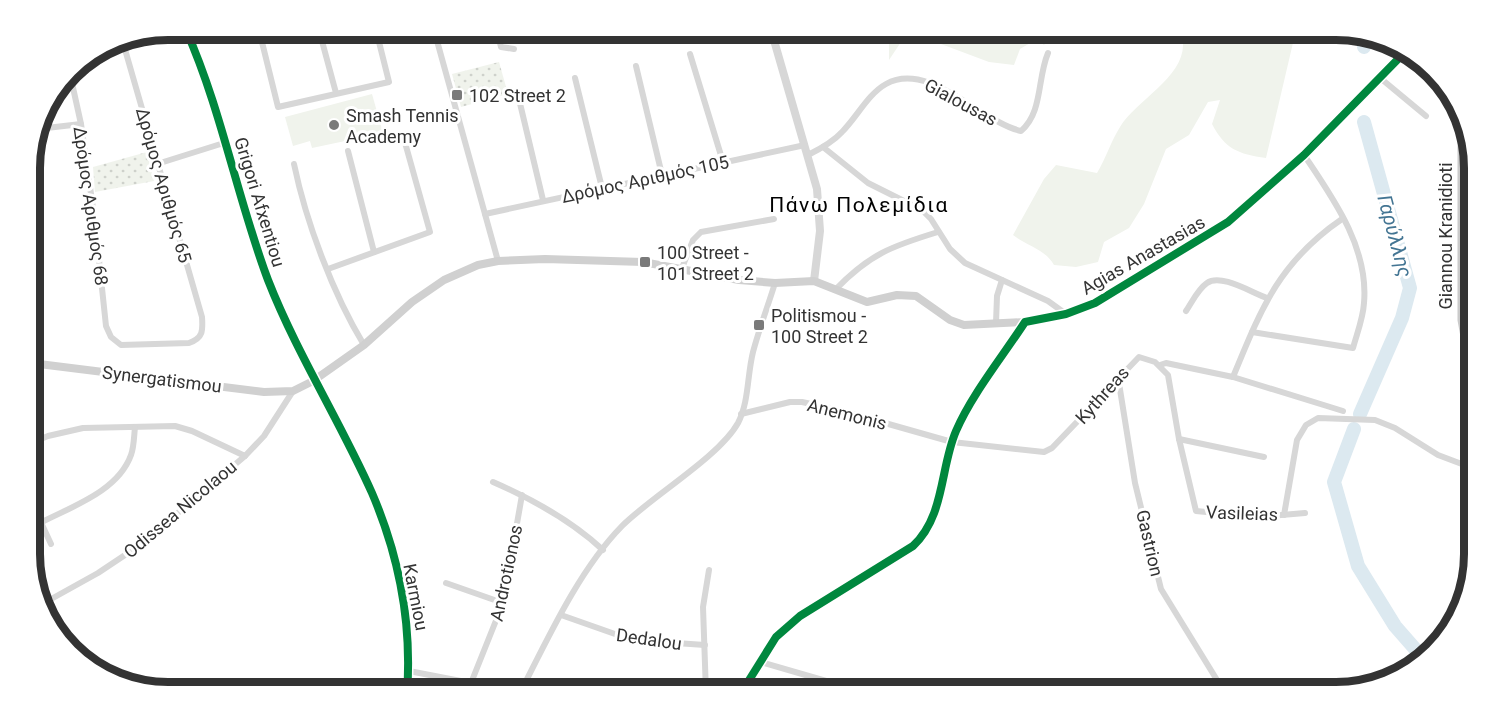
<svg xmlns="http://www.w3.org/2000/svg" width="1505" height="723" font-family="Roboto,sans-serif">
  <style>
    .grass { fill: #f0f3ec }
    .park { fill: url(#park-dots) }
    .lines { fill: none; stroke-linecap: round; stroke-linejoin: round }
    .river { stroke: #dce9f0; stroke-width: 14 }
    .minor { stroke: #d7d7d7; stroke-width: 6 }
    .tertiary { stroke: #d7d7d7; stroke-width: 8 }
    .secondary { stroke: #d0d0d0; stroke-width: 8 }
    .primary { stroke: #cacaca; stroke-width: 9 }
    .cycleway-casing { stroke: #fff; stroke-width: 11 }
    .cycleway { stroke: #00873e; stroke-width: 8 }
    .poi-dot { fill: #7a7a7a; stroke: #fff; stroke-width: 2 }
    .labels { text-anchor: middle; dominant-baseline: central; stroke-width: 6; stroke-linejoin: round; paint-order: stroke }
    .poi-label { font-size: 18px; fill: #333; stroke: #fff; text-anchor: start }
    .street-label { font-size: 18px; fill: #333; stroke: #fff }
    .water-label { font-size: 20px; font-style: italic; fill: #437593; stroke: #fff }
    .quarter-label { font-size: 21px; letter-spacing: 1.5px; fill: #000; stroke: #fff }
    .rim { fill: none; stroke: #333; stroke-width: 8 }
  </style>
  <defs>
    <pattern id="park-dots" width="8" height="8" patternUnits="userSpaceOnUse" patternTransform="scale(1.5)"><rect width="8" height="8" fill="#f0f3ec"/><path d="M2 2h.1M6 6h.1" fill="none" stroke="#ced1cb" stroke-width="1.8" stroke-linecap="round"/></pattern>
  </defs>
  <rect width="100%" height="100%" fill="#fff"/>
  <!-- grass -->
  <g class="grass">
    <path d="M889,30H1056L1044,45L1037,39L1020,49L1014,65L989,62L917,35L901,42L889,60Z"/>
    <path d="M1180,30H1296L1266,158C1238,154 1225,149 1212,124L1220,100L1208,102L1189,135L1166,149L1144,204L1129,228L1104,242L1098,262L1076,267L1054,265C1045,249 1027,246 1013,235L1044,179L1056,165L1097,173C1106,158 1111,141 1120,127C1138,97 1197,72 1180,30Z"/>
    <path d="M372,94L383,133L312,148L310,141L293,146L285,117Z"/>
    <path d="M554,681L574,693H546Z"/>
  </g>
  <!-- park -->
  <g class="park">
    <path d="M499,62L508,94L461,107L452,74Z"/>
    <path d="M147,152L154,181L95,192L93,167Z"/>
  </g>
  <g class="lines">
    <!-- river -->
    <g class="river">
      <path d="M1363,35L1364,47"/>
      <path d="M1360,414L1402,318L1410,288L1364,122"/>
      <path d="M1354,429L1334,482L1358,566L1395,626L1423,658"/>
    </g>
    <!-- minor -->
    <g class="minor">
      <path d="M259,30L278,107L389,82L376,30"/>
      <path d="M319,30L336,93"/>
      <path d="M434,30L498,261"/>
      <path d="M497,30L501,47L514,49"/>
      <path d="M555,39L560,30"/>
      <path d="M690,54L723,162"/>
      <path d="M636,66L662,175"/>
      <path d="M70,74L81,124L95,222L106,326L111,337L121,345L189,343C203,338 203,331 202,317L122,39"/>
      <path d="M1379,77L1426,116"/>
      <path d="M575,78L602,188"/>
      <path d="M518,95L543,200"/>
      <path d="M38,129L81,124"/>
      <path d="M823,147L868,183L922,210L931,219L950,249L965,263L1048,301L1066,314"/>
      <path d="M348,151L374,252"/>
      <path d="M808,155C820,149 833,142 842,132C857,117 868,94 886,84C929,60 981,122 1021,131C1043,112 1037,79 1048,53"/>
      <path d="M31,158L39,224"/>
      <path d="M157,164L227,142"/>
      <path d="M294,164C306,222 333,294 364,345"/>
      <path d="M485,214L805,145"/>
      <path d="M682,268L693,240L701,232L774,219"/>
      <path d="M328,269L430,232L404,139"/>
      <path d="M836,289C870,254 892,246 938,232"/>
      <path d="M1186,311C1192,302 1198,289 1207,283C1221,273 1252,293 1267,298"/>
      <path d="M996,323L997,296L1002,280"/>
      <path d="M1252,332L1353,348C1357,333 1363,319 1364,303C1369,248 1333,198 1304,155"/>
      <path d="M1160,365L1166,363L1233,377L1343,411"/>
      <path d="M1118,377L1135,483L1161,589L1225,693"/>
      <path d="M1233,377C1261,309 1279,262 1342,219"/>
      <path d="M741,414L790,402H802L839,410L952,442L1044,452L1052,448L1139,357L1155,362L1168,375L1179,439L1196,511L1258,517L1305,513"/>
      <path d="M1179,439L1264,457"/>
      <path d="M31,443L48,436L83,428L175,426L192,431L245,456"/>
      <path d="M493,482C532,499 572,521 603,550"/>
      <path d="M31,501L51,544"/>
      <path d="M1284,515L1297,440L1306,425L1318,418L1375,420L1395,428L1438,455L1475,469"/>
      <path d="M42,522C73,506 118,491 131,455C134,447 134,436 135,427"/>
      <path d="M446,583L503,603"/>
      <path d="M44,603L98,573L140,545L245,456L264,436L293,391"/>
      <path d="M561,615L632,640L705,645"/>
      <path d="M761,662L833,683L873,691"/>
      <path d="M409,671L471,683L489,693"/>
      <path d="M471,683L503,603L522,495"/>
      <path d="M520,693C548,638 579,570 622,526C652,496 719,457 738,423C749,402 747,376 753,352C759,329 768,306 775,283"/>
      <path d="M706,693L703,607L709,570"/>
    </g>
    <!-- tertiary -->
    <g class="tertiary">
      <path d="M186,30C222,111 237,198 268,280C297,354 340,421 372,493C399,556 412,625 407,693"/>
      <path d="M771,30L817,189L820,231L814,281"/>
      <path d="M741,693L776,637L800,616L913,546C945,516 940,468 956,431C972,394 1003,356 1025,322L1066,314L1095,303L1228,222L1304,155L1405,52"/>
    </g>
    <!-- secondary -->
    <path class="secondary" d="M31,363L264,392L293,391L313,381L364,345L412,302L444,280L478,265L498,261L545,259L643,262L739,280L775,283L814,281L867,302L897,295L916,296L950,320L964,325L1025,322"/>
    <!-- primary -->
    <path class="primary" d="M1462,121V320L1474,386"/>
    <defs>
      <g id="cycleway">
        <path d="M186,30C222,111 237,198 268,280C297,354 340,421 372,493C399,556 412,625 407,693"/>
        <path d="M741,693L776,637L800,616L913,546C945,516 940,468 956,431C972,394 1003,356 1025,322L1066,314L1095,303L1228,222L1304,155L1405,52"/>
      </g>
    </defs>
    <!-- cycleway casing -->
    <use href="#cycleway" class="cycleway-casing"/>
    <!-- cycleway -->
    <use href="#cycleway" class="cycleway"/>
  </g>
  <!-- markers -->
  <g class="poi-dot">
    <rect x="451" y="89" width="12" height="12" rx="3"/>
    <circle cx="334" cy="125" r="6"/>
    <rect x="639" y="256" width="12" height="12" rx="3"/>
    <rect x="753" y="319" width="12" height="12" rx="3"/>
  </g>
  <g class="labels">
    <!-- poi labels -->
    <g class="poi-label">
      <text x="469" y="95">102 Street 2</text>
      <text x="346" y="115">Smash Tennis<tspan x="346" dy="21">Academy</tspan></text>
      <text x="657" y="252">100 Street -<tspan x="657" dy="21">101 Street 2</tspan></text>
      <text x="771" y="315">Politismou -<tspan x="771" dy="21">100 Street 2</tspan></text>
    </g>
    <!-- street labels -->
    <g class="street-label">
      <text transform="translate(961 102) rotate(28)">Gialousas</text>
      <text transform="translate(645 179) rotate(-12)">Δρόμος Αριθμός 105</text>
      <text transform="translate(164 185) rotate(74)">Δρόμος Αριθμός 65</text>
      <text transform="translate(260 202) rotate(73)">Grigori Afxentiou</text>
      <text transform="translate(91 206) rotate(82)">Δρόμος Αριθμός 68</text>
      <text transform="translate(1445 236) rotate(-90)">Giannou Kranidioti</text>
      <text transform="translate(1143 255) rotate(-30)">Agias Anastasias</text>
      <text transform="translate(162 379) rotate(7)">Synergatismou</text>
      <text transform="translate(1102 395) rotate(-48)">Kythreas</text>
      <text transform="translate(847 414) rotate(14)">Anemonis</text>
      <text transform="translate(180 509) rotate(-40)">Odissea Nicolaou</text>
      <text transform="translate(1242 513) rotate(2)">Vasileias</text>
      <text transform="translate(1150 543) rotate(77)">Gastrion</text>
      <text transform="translate(506 573) rotate(-78)">Androtionos</text>
      <text transform="translate(416 597) rotate(79)">Karmiou</text>
      <text transform="translate(649 639) rotate(8)">Dedalou</text>
    </g>
    <!-- water labels -->
    <g class="water-label">
      <text transform="translate(1395 236) rotate(75)">Γαρύλλης</text>
    </g>
    <!-- quarter labels -->
    <g class="quarter-label">
      <text x="859" y="205">Πάνω Πολεμίδια</text>
    </g>
  </g>
  <!-- crop -->
  <path d="M0 0H1505V723H0ZM168 40H1336A128 128 0 0 1 1464 168V554A128 128 0 0 1 1336 682H168A128 128 0 0 1 40 554V168A128 128 0 0 1 168 40Z" fill="#fff" fill-rule="evenodd"/>
  <path class="rim" d="M168 40H1336A128 128 0 0 1 1464 168V554A128 128 0 0 1 1336 682H168A128 128 0 0 1 40 554V168A128 128 0 0 1 168 40Z"/>
</svg>
